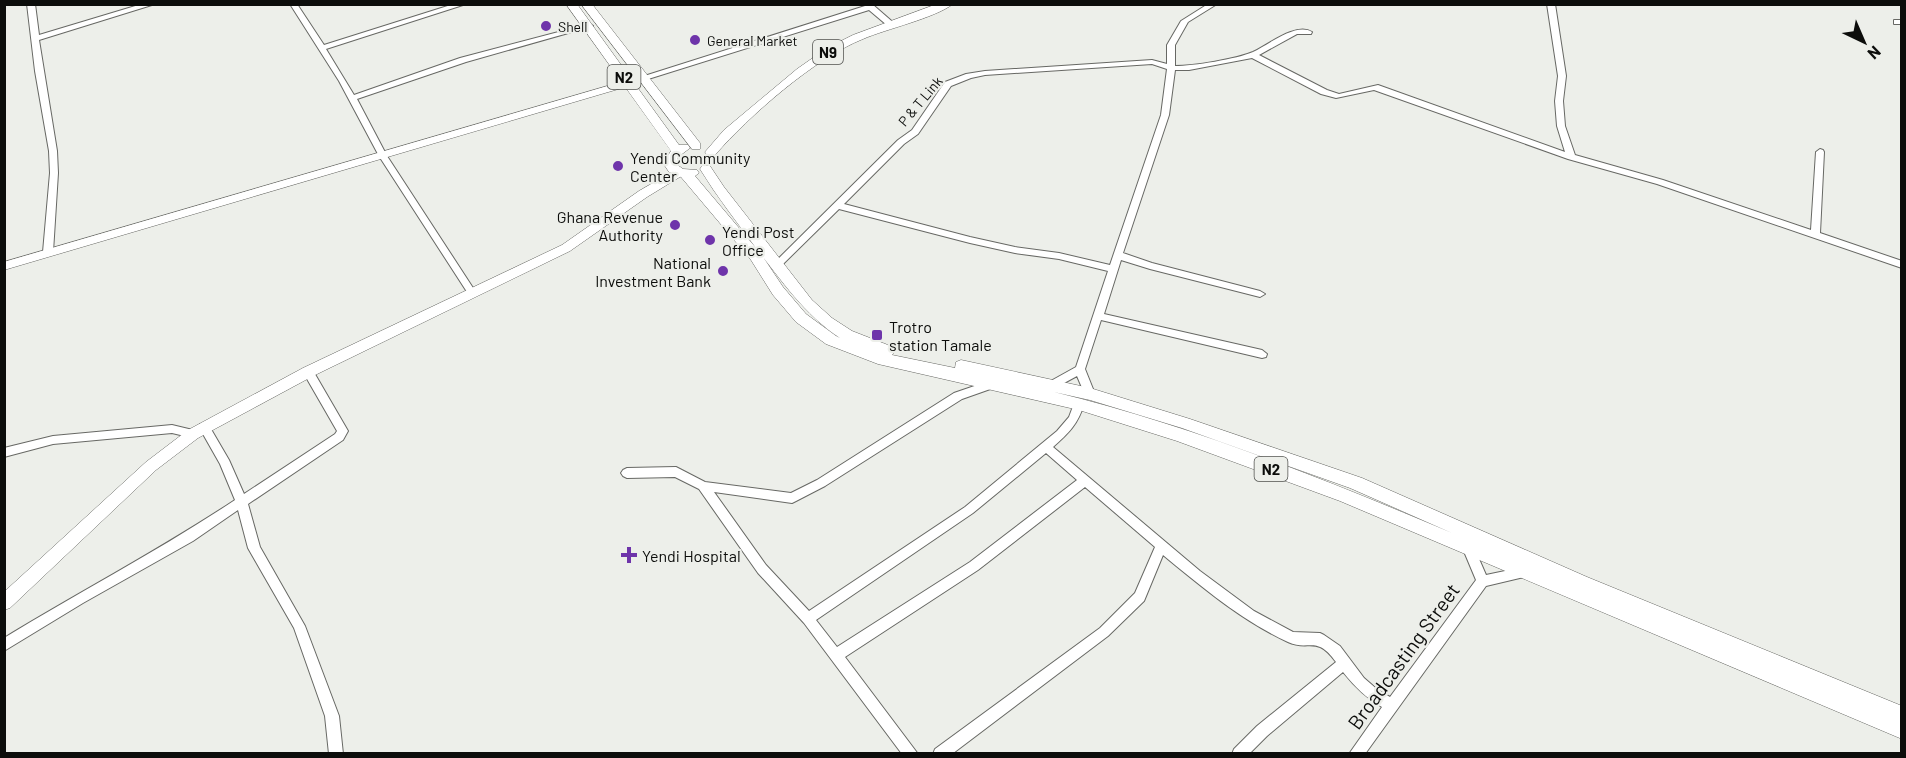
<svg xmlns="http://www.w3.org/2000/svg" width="1906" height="758" font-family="Barlow,sans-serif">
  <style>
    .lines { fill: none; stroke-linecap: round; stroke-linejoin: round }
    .minor-casing { stroke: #676864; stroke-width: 2 }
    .major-casing { stroke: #676864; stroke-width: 1 }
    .highway-casing { stroke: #676864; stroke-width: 1 }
    .minor { fill: #fff; fill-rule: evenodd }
    .major { fill: #fff; fill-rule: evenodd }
    .highway { fill: #fff; fill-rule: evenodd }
    .poi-dot { fill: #6e34aa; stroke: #edefea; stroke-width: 2 }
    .labels { text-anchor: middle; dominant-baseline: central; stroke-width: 4.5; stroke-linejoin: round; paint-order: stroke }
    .far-poi-label { font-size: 14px; fill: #0c0d0b; stroke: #edefea; text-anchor: start }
    .far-street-label { font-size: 14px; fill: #0c0d0b; stroke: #edefea }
    .shield { fill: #edefea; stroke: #50514e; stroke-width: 1.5 }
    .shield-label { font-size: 15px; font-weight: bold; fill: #0c0d0b }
    .poi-label { font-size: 16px; fill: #0c0d0b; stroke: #edefea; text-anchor: start }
    .near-street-label { font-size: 20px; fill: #0c0d0b; stroke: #edefea }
  </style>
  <rect width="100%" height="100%" fill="#edefea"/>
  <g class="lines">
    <defs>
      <g id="minor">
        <path d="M27,4H35L39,35L142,4H155L39,40L57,151L58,173L53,252L48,255L43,252L50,173L49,151L35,71Z"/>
        <path d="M290,4H297L324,45L454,4H466L326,49L354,95L460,58L589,24L593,26L466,62L357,99L387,156L475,291L477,293L475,295H469L379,156L339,81Z"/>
        <path d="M864,4H872L895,24L888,26L869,10L645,80H642L638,78L865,6Z"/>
        <path d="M1208,4H1217L1188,22L1175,45V66C1193,66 1237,59 1253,52C1268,45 1296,22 1312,32L1311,34H1297L1259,55L1327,90L1339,94L1378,85L1565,152L1557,126L1555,101L1558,76L1547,4H1555L1566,76L1563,101L1565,126L1575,155L1663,180L1811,230L1816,152L1820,149L1823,150L1824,152L1820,233L1902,261V268L1657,184L1568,159L1374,90L1336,98L1321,94L1252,58L1189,70H1175L1169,115L1123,253L1152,263L1260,291L1265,294L1260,297L1150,269L1121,260L1104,314L1262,350L1267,354L1266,357L1262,358L1101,320L1085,369L1095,394L1094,397H1086L1077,376L1053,389L1049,388L1048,385L1049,382L1076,367L1108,271L1059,259L1015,253L970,243L839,209L780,267H774L772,265L774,263L898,140L912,130L945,82L966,74L985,71L1152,60L1167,64V45L1181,21ZM1152,64L1167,69L1161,115L1110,265L1059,253L1015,247L970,237L844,204L904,144L918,134L951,86L971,78L985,75Z"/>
        <rect x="1894" y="20" width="8" height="4"/>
        <path d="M308,368L312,369L348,431L343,440L248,504L260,547L305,626L339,716L343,754H329L325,716L294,628L248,548L238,510L193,541L83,603L4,651V638C81,591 160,550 235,500L220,464L199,427L200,424H208L229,460L244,494L335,434L337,431L303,372Z"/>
        <path d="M992,380L996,381L997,384L996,387L962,399L825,486L796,501L792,503L714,492L766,565L809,611L965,507L1057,431L1069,417L1075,401H1083L1084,404C1078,424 1069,433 1053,447L1200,571L1254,611L1293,632L1320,633L1324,635L1340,646L1364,678L1379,691L1390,697L1476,580L1463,549L1465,545L1469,544L1473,545L1486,575L1524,567L1528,568L1530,572L1528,576L1524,577L1486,586L1365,754H1349L1382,707C1366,698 1355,687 1343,672L1267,736L1249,754H1232L1234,749L1257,726L1336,662C1316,634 1309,652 1288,642C1242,621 1202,587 1163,555L1144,601L1108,636L952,754H933L935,749L1100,628L1135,593L1155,547L1085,487L978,570L845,657L918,754H902L804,623L758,573L699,489L675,477L627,478L623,476L621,473L623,470L627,468L676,467L705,482L791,493L817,480L954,393ZM1046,453L1077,480L970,562L837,647L816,620L973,513Z"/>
        <path d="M172,425L197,431L198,434L197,437L193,438L172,433L53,444L4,457V448L53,436Z"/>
      </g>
      <g id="major">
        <path d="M628,80L632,81V85L4,270V262Z"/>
        <path d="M679,168L683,169V175L647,197L570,251L313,376L198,438L156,470L10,608L4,610V592L146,462L188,430L303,368L562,245L639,191Z"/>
      </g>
      <g id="highway">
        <path d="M566,4H577L679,145H688L690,148L678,157L676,164L683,169L697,170L699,173L695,176L761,254L783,287L806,314L836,336L840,338C804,314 782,281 756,248C737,222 717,197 700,169L702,166H710L724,187L812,300L832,318L852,331L893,347L895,351L892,355L955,368L956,362L961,360L1090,388L1190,419L1362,478L1587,577L1902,706V739L1340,501L1177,441L1079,410L878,364L826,344L796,322L773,295L751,260L681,177L669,172L663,163L671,151ZM1054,392L1090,400L1182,428L1350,488L1452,533C1324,479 1190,425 1054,392Z"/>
        <path d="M581,4H592L700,143V149H692Z"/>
        <path d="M937,4H953C935,18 886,29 863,39C815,58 749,116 715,155H707L705,152L724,130L797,69L827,48L853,35Z"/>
      </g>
    </defs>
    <!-- minor casing -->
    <use href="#minor" class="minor-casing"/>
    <!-- major casing -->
    <use href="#major" class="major-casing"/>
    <!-- highway casing -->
    <use href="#highway" class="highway-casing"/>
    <!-- minor -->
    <use href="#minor" class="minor"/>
    <!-- major -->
    <use href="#major" class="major"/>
    <!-- highway -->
    <use href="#highway" class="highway"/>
  </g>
  <!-- markers -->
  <g class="poi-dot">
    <circle cx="546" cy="26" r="6"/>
    <circle cx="695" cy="40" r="6"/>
    <circle cx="618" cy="166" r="6"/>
    <circle cx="675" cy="225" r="6"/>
    <circle cx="710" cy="240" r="6"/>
    <circle cx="723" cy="271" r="6"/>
    <rect x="871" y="329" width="12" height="12" rx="3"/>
    <path d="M626 546h6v6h6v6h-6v6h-6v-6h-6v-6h6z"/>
  </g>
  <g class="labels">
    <!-- far-poi labels -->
    <g class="far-poi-label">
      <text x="558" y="26">Shell</text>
      <text x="707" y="40">General Market</text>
    </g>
    <!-- far-street labels -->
    <g class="far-street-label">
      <text transform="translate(920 101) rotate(-50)">P &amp; T Link</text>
    </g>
    <!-- shield labels -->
    <g class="shield">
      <rect x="813" y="40" width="30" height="24" rx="4.5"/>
      <rect x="607.5" y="65" width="33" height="24" rx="4.5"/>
      <rect x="1254.5" y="457" width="33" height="24" rx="4.5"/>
    </g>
    <g class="shield-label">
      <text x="828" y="52">N9</text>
      <text x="624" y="77">N2</text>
      <text x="1271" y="469">N2</text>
    </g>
    <!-- poi labels -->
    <g class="poi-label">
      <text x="630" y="157">Yendi Community<tspan x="630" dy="18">Center</tspan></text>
      <text x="663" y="216" text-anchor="end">Ghana Revenue<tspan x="663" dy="18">Authority</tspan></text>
      <text x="722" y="231">Yendi Post<tspan x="722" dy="18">Office</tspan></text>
      <text x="711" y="262" text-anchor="end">National<tspan x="711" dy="18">Investment Bank</tspan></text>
      <text x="889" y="326">Trotro<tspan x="889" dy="18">station Tamale</tspan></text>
      <text x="642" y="555">Yendi Hospital</text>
    </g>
    <!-- near-street labels -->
    <g class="near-street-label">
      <text transform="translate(1403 656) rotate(-54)">Broadcasting Street</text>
    </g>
  </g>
  <!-- border -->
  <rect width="1906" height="758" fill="none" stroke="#0c0d0b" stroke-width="12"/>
  <!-- north arrow -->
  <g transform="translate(1864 42) rotate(136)" stroke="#edefea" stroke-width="4.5" paint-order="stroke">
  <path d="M0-4.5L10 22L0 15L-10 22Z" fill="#0c0d0b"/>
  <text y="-9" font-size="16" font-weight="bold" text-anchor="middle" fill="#0c0d0b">N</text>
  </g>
</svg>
